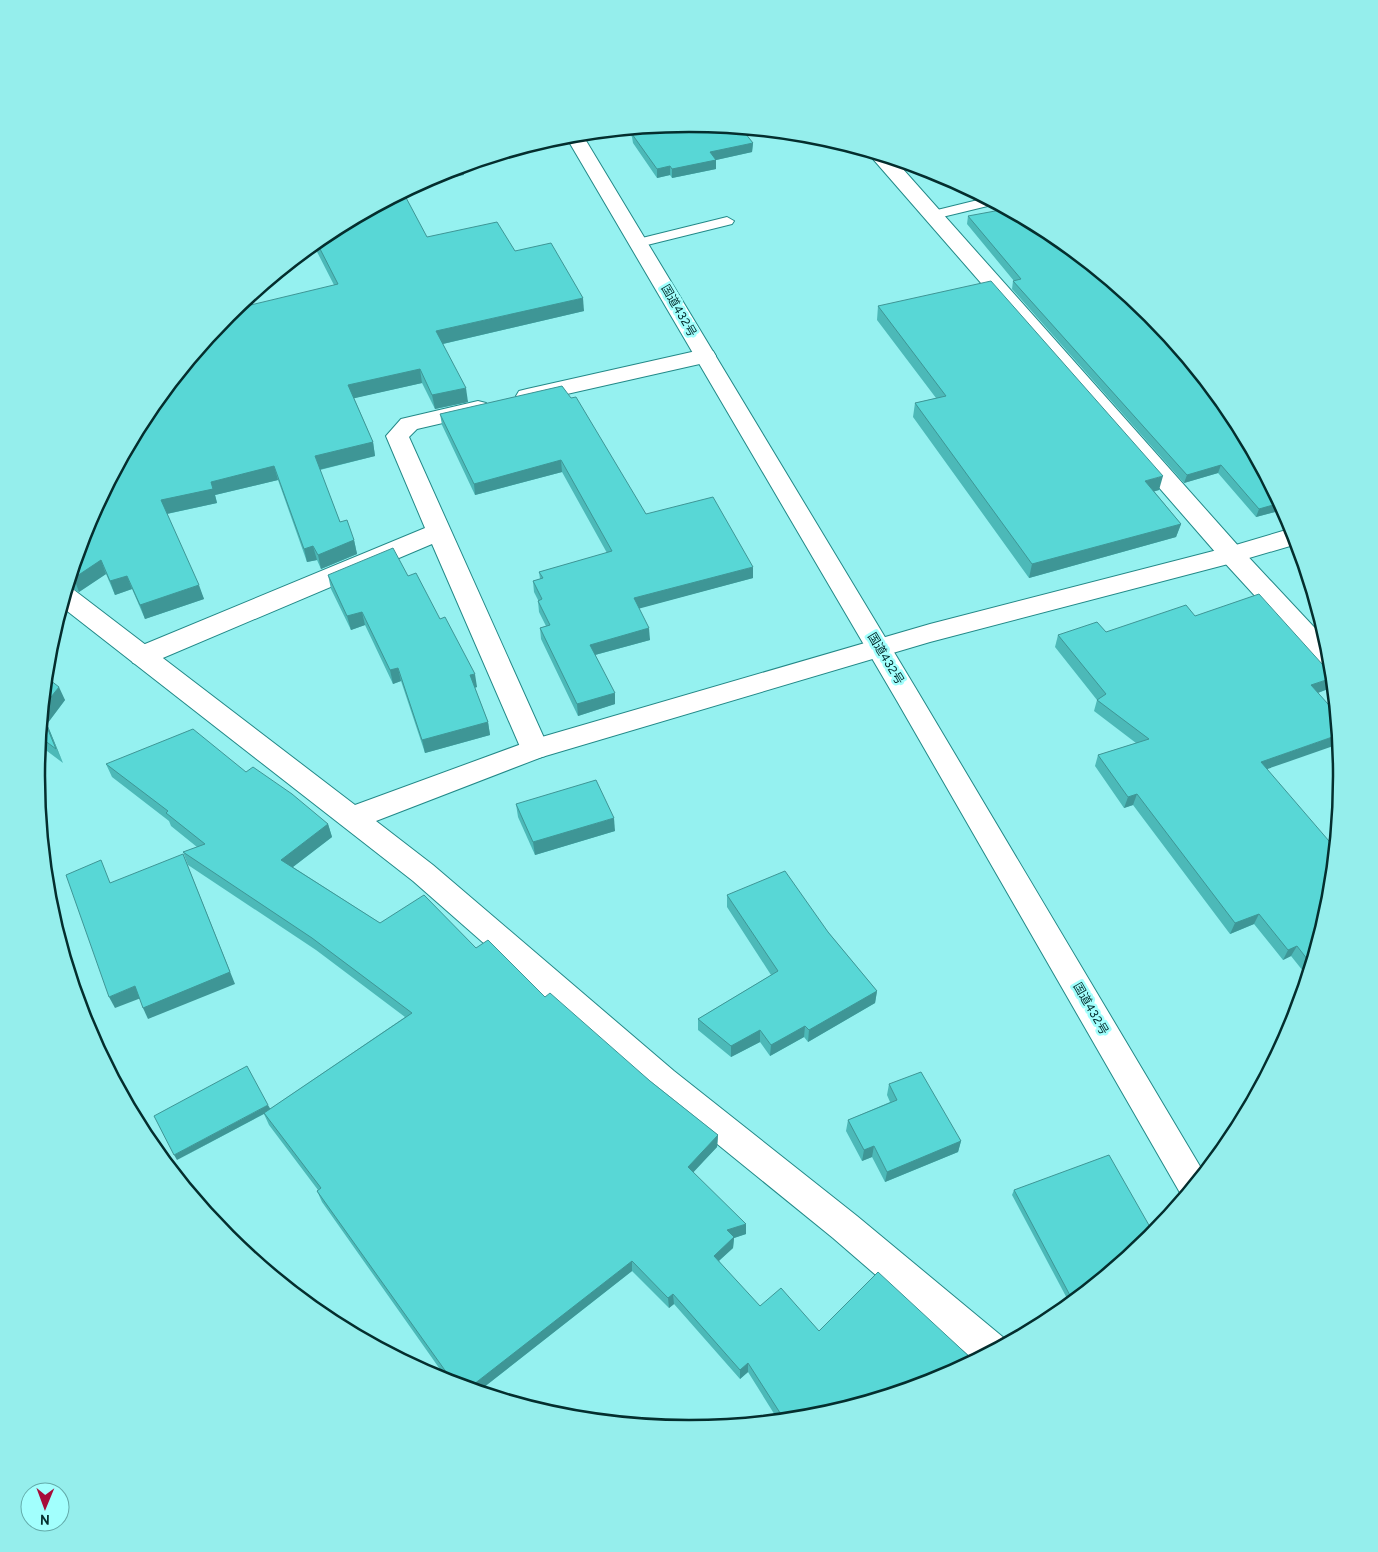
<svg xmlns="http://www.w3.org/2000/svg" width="1378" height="1552" font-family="Overpass,'Noto Sans JP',sans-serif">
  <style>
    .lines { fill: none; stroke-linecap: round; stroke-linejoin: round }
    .service-casing { stroke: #238988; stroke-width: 2 }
    .minor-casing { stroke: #238988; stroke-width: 2 }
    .tertiary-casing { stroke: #238988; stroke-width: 2 }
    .trunk-casing { stroke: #238988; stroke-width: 2 }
    .service { fill: #fff; fill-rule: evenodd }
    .minor { fill: #fff; fill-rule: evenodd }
    .tertiary { fill: #fff; fill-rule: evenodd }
    .trunk { fill: #fff; fill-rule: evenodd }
    .wall { fill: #4cb9b8 }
    .shaded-wall { fill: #3e9696 }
    .building { fill: #58d7d6; stroke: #3e9696 }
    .labels { text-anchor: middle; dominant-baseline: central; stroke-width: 5; stroke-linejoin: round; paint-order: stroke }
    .street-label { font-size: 12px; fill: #042e2e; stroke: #a2fffd }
    .rim { fill: none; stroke: #042e2e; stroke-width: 2.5 }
  </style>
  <rect width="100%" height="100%" fill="#95f1f0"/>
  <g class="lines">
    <defs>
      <g id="service">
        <path d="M986,198L996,204L934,219L927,215L929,212Z"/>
        <path d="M727,217L734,221L732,224L639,247L632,243L634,240Z"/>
      </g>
      <g id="minor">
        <path d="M872,153L894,159L1241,549L1327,641L1331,670L1321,668L1223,561L873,159L871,155Z"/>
        <path d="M705,349L713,351L716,356L713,361L527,403L519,401L516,396L519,391L527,389Z"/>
        <path d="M478,401L486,403L489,408L486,413L417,429L409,437L549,749L545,756L535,759L525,756L521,749L432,544L151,663L142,665L133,663L129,656L133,649L425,528L386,436L401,419Z"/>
      </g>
      <path id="tertiary" d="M1293,528L1297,544L1232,563L930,642L542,757L376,821L433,865L674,1071L857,1216L1004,1338L1006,1343L974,1360L833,1238L652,1091L413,881L62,607L67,588L74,590L355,805L535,739L930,624L1229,547Z"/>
      <path id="trunk" d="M582,134L915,687L1204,1173L1183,1198L897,701L565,135Z"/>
    </defs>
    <!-- service casing -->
    <use href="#service" class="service-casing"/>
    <!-- minor casing -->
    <use href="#minor" class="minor-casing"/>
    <!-- tertiary casing -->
    <use href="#tertiary" class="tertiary-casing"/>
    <!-- trunk casing -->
    <use href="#trunk" class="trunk-casing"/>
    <!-- service -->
    <use href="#service" class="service"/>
    <!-- minor -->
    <use href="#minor" class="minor"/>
    <!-- tertiary -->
    <use href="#tertiary" class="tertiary"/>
    <!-- trunk -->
    <use href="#trunk" class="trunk"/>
  </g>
  <!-- wall -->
  <g class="wall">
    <path d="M689,123L753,143L752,152L716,160V169L672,178L670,175L657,178L633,143L632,137L627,129Z"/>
    <path d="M968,216L1283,510L1256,517L1218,473L1184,483L1012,289L1013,281H1014L967,224Z"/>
    <path d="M327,233L427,237L515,251L584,311L443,344L468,402L435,409L422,383L354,398L373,442L375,456L320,470L340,522L354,540L357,554L321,569L317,560L307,562L278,480L215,495L217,503L167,514L204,599L145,619L132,589L115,595L106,574L79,592L68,587L86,526L334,285L313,244Z"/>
    <path d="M878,306L1159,490L1154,491L1181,524L1176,537L1029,578L913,417L915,403L936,398L877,320Z"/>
    <path d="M562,386L646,514L753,578L639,608L650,640L595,655L615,704L578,716L541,639L540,628L546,626L539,612L538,601V600L534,592L533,581L540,579L539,572L607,553L562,472L475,495L442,425L440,414Z"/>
    <path d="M328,575L408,576L477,687L475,688L488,722L490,735L425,753L401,681L393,684L365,625L351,630L331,589Z"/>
    <path d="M1195,616L1328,689L1318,693L1267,769L1329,904L1307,976L1291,956L1283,960L1254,924L1230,934L1133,805L1124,808L1095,766L1098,755L1136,743L1094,711L1097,700L1055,647L1058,635L1106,632Z"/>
    <path d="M46,677L65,700L47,724L63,763L39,745Z"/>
    <path d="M106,764L246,772L328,824L332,837L293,867L380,923L476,948L545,997L718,1135L717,1147L693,1172L746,1234L734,1238L733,1248L719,1261L816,1416L778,1420L748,1372L740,1379L674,1304L669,1308L632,1271L479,1391L449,1382L322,1202L317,1191L318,1190L269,1125L264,1114L177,1160L270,1109L405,1017L316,950L188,865L183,852L197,847L171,826L169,821L112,777Z"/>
    <path d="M516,804L615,831L535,855L518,817Z"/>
    <path d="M727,895L828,932L877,991L875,1003L808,1042L804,1037L770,1056L760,1042L731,1057L698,1030V1019L771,975L727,907Z"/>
    <path d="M889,1084L961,1141L958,1152L885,1182L872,1157L862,1161L846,1131L848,1120L890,1102L887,1095Z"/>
    <path d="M1014,1190L1150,1238L1070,1304L1012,1195Z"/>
  </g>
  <!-- shaded-wall -->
  <g class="shaded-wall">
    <path d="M753,143L752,152L716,160V169L672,178V169L710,152Z"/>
    <path d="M670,166V175L657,178V169Z"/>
    <path d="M463,168L464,175L418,185L438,174Z"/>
    <path d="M583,298L584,311L438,345L436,331Z"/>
    <path d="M420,369L422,383L351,399L348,385Z"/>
    <path d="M466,388L468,402L435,409L432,395Z"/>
    <path d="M373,442L375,456L318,470L315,456Z"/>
    <path d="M561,460L562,472L475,495L474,484Z"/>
    <path d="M1221,465L1218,473L1184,483L1187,475Z"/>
    <path d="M274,466L278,480L215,495L217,503L166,514L161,500L211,482Z"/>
    <path d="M1163,476L1159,490L1142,495L1145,481Z"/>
    <path d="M1280,503L1283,510L1256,517L1259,509Z"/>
    <path d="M1181,524L1176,537L1029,578L1032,564Z"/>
    <path d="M354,540L357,554L321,569L318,555Z"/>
    <path d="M313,546L317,560L307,562L304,549Z"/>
    <path d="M101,560L106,574L79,592L74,578Z"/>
    <path d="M753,567V578L634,610V598Z"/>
    <path d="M127,576L132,589L115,595L110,581Z"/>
    <path d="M199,585L204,599L145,619L140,605Z"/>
    <path d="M362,612L365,625L351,630L347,616Z"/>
    <path d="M649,628L650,640L591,656L590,645Z"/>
    <path d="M398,668L401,681L393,684L390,670Z"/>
    <path d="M475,674L477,687L472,688L470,675Z"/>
    <path d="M1332,678V680L1328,689L1306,697L1311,685Z"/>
    <path d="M59,687L65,700L47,724L63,763L42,715L43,707Z"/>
    <path d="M615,693V704L578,716L577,704Z"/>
    <path d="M488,722L490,735L425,753L422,740Z"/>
    <path d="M1338,735L1339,744L1256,773L1261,762Z"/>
    <path d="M1137,794L1133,805L1124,808L1128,797Z"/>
    <path d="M614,818L615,831L535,855L533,842Z"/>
    <path d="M328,824L332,837L285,873L281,860Z"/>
    <path d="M183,854L235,984L148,1019L143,1008Z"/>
    <path d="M1259,914L1254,924L1230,934L1235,923Z"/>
    <path d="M1297,946L1291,956L1283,960L1288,950Z"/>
    <path d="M135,986L141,998L115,1008L109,997Z"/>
    <path d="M877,991L875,1003L808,1042L809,1030Z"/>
    <path d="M805,1026L804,1037L770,1056L771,1045Z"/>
    <path d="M760,1030V1042L731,1057V1046Z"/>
    <path d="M268,1105L271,1110L177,1160L174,1155Z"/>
    <path d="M718,1135L717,1147L688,1178V1167Z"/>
    <path d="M961,1141L958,1152L885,1182L887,1172Z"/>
    <path d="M874,1146L872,1157L862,1161L864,1150Z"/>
    <path d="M746,1224V1234L734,1238L733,1248L713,1266L714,1256L727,1230Z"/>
    <path d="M632,1261V1271L479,1391L469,1388Z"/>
    <path d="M673,1294L674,1304L669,1308L668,1298Z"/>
    <path d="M748,1363V1372L740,1379V1370Z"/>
  </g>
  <!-- building -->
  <g class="building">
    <path d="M689,123L741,128L753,143L710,152L716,160L672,169L670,166L657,169L632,134L635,133L632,129Z"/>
    <path d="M462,166L463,168L438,174L439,173Z"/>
    <path d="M403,192L427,237L497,222L515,251L551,243L583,298L436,331L466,388L432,395L420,369L348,385L373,442L315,456L340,522L347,520L354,540L318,555L313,546L304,549L274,466L211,482L213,489L161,500L199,585L140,605L127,576L110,581L101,560L74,578L71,577L86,526L146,413L228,314L234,309L338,284L316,241L327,233Z"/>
    <path d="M1006,209L1052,233L1151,315L1232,414L1280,503L1259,509L1221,465L1187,475L1013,281L1021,279L968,216Z"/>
    <path d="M991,281L1163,476L1145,481L1181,524L1032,564L915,403L946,396L878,306Z"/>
    <path d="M562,386L571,398L576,397L646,514L713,497L753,567L634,598L649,628L590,645L615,693L577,704L540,628L550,625L538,601L542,599L533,581L543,578L539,572L612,551L561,460L474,484L440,414Z"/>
    <path d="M393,548L408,576L416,573L440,619L445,617L475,674L470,675L488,722L422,740L398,668L390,670L362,612L347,616L328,575Z"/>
    <path d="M1259,594L1332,675V678L1311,685L1336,713L1338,735L1261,762L1335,848L1329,904L1311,964L1297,946L1288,950L1259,914L1235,923L1137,794L1128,797L1098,755L1149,739L1097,700L1106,694L1058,635L1097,622L1106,632L1186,605L1195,616Z"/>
    <path d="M46,677L59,687L43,707Z"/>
    <path d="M42,715L56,749L40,737Z"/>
    <path d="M193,729L246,772L253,767L292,794L328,824L281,860L380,923L424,895L476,948L488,940L545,997L550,993L650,1081L718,1135L688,1167L746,1224L727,1230L734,1237L714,1256L760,1306L781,1288L819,1331L878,1272L973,1360L939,1379L816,1416L784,1419L748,1363L740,1370L673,1294L668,1298L632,1261L469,1388L454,1383L317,1191L321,1188L264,1113L412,1013L312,938L183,852L205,844L166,813L168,811L106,764Z"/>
    <path d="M596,780L614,818L533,842L516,804Z"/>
    <path d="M183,854L230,972L143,1008L135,986L109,997L66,875L101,860L110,883Z"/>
    <path d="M785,871L828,932L877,991L809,1030L805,1026L771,1045L760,1030L731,1046L698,1019L778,971L727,895Z"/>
    <path d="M247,1066L268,1105L174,1155L154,1116Z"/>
    <path d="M921,1072L961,1141L887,1172L874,1146L864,1150L848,1120L897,1100L889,1084Z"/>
    <path d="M1109,1155L1154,1234L1150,1238L1073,1301L1014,1190Z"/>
  </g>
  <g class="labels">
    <!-- street labels -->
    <g class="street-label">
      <text transform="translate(678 311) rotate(60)">国道432号</text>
      <text transform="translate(885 659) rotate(59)">国道432号</text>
      <text transform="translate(1090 1009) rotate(60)">国道432号</text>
    </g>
  </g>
  <!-- crop -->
  <path d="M0 0H1378V1552H0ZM45 776a644 644 0 1 1 1288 0a644 644 0 1 1-1288 0Z" fill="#95eeec" fill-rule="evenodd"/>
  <path class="rim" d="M45 776a644 644 0 1 1 1288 0a644 644 0 1 1-1288 0Z"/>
  <!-- north arrow -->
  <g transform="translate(45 1507) rotate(181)"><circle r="24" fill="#a2fffd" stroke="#63abaa"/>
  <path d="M0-4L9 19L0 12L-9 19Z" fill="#a70d39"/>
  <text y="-8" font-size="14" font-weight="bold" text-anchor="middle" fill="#042e2e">N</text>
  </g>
</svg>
